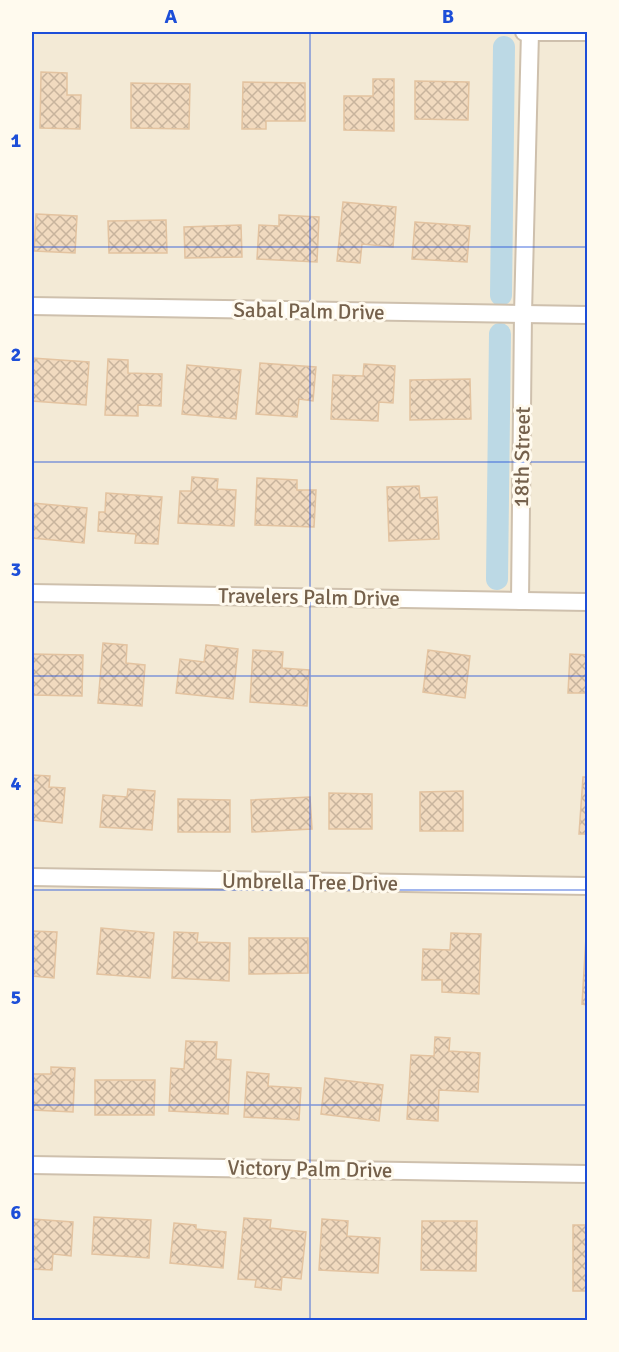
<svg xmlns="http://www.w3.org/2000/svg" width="619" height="1352" font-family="Signika,sans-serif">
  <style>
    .residential { fill: #f3ead6 }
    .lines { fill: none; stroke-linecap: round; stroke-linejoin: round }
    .canal { stroke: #bcd9e5; stroke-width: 22 }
    .building { fill: url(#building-cross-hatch); stroke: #e3c3a0; stroke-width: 1.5 }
    .street-casing { stroke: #cec0ad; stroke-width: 20 }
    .street { stroke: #fff; stroke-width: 16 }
    .grid { fill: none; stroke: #1d4ed8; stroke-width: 1.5; stroke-opacity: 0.55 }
    .labels { text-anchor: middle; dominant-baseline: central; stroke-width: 6; stroke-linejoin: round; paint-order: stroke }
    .street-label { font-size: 21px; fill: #75614c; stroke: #fffaee }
    .neatline { fill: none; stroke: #1d4ed8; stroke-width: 2 }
    .grid-label { font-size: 20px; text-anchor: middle; font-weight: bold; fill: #1d4ed8 }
  </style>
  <defs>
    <pattern id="building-cross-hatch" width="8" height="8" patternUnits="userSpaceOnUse" patternTransform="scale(1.5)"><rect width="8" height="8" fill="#f1dabf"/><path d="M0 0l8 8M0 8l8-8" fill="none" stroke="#c8b49d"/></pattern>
  </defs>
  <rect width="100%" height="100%" fill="#fcf7e7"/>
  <!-- residential -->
  <rect class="residential" x="32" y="32" width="555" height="1288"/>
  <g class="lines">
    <!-- canal -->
    <g class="canal">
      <path d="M501,295L504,47"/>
      <path d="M497,579L500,334"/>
    </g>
  </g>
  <!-- building -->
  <g class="building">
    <path d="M41,72L67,73V95H81L80,129L40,128Z"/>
    <path d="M373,79H394V131L344,130V96H373Z"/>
    <path d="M415,81L469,82L468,120L415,119Z"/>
    <path d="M243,82L305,83V121H266V129H242Z"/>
    <path d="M131,83L190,84L189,129L131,128Z"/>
    <path d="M343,202L396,207L393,247L362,244L360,263L337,261Z"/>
    <path d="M36,214L77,216L75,253L34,251Z"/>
    <path d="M279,215L319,217L317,262L257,259L259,225L279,226Z"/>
    <path d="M166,220L167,253H109L108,221Z"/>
    <path d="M415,222L470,226L467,262L412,259Z"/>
    <path d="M241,225L242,257L185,258L184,227Z"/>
    <path d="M32,358L89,362L86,405L32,401Z"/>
    <path d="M108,359L128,360V373L162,374L161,406L138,405V416L105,415Z"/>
    <path d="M260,363L316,367L313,401L299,399L297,417L256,414Z"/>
    <path d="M364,364L395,366L393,403L379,402L378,421L331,419L333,375L363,376Z"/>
    <path d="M187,365L241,370L236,419L182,414Z"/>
    <path d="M470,379L471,419L410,420V380Z"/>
    <path d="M192,477L218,479L217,489L236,490L234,526L178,523L180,491H191Z"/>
    <path d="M257,478L297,480V490H316L314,527L255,525Z"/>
    <path d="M419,486L420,498L437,497L439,539L389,541L387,487Z"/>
    <path d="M106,493L162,497L158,544L135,543L136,534L98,531L99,512H105Z"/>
    <path d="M32,503L87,508L84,543L32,538Z"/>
    <path d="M103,643L127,645L126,663L145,665L142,706L98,703Z"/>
    <path d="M206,645L238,649L233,699L176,693L180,659L204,662Z"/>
    <path d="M253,650L283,652L282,668L309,670L307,706L250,702Z"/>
    <path d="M428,650L470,656L465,698L423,692Z"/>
    <path d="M32,654L83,655L82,696L32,695Z"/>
    <path d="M570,654L588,655V693H568Z"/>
    <path d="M32,775L50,776L49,787L65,788L62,823L32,820Z"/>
    <path d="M583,777H588V834H579Z"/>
    <path d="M128,789L155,791L152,830L100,827L103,795L127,797Z"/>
    <path d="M463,791V831H420V792Z"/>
    <path d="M329,793L372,794V829H329Z"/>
    <path d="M310,797L312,829L252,832L251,800Z"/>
    <path d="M178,799L230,800V832H178Z"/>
    <path d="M101,928L154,933L150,978L97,974Z"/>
    <path d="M32,931L57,932L54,978L32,976Z"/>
    <path d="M174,932L198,933L197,942L230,943L229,981L172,978Z"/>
    <path d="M451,933L481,934L479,994L442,992V980H422L423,949L450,950Z"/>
    <path d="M586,937H588V1005L582,1004Z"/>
    <path d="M249,938H308V973L249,974Z"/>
    <path d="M435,1037L450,1038L449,1051L480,1053L478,1092L439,1090L438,1121L407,1119L411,1055L434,1056Z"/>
    <path d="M186,1041L217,1042L216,1059L231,1060L228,1114L169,1111L171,1068L184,1069Z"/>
    <path d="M51,1067L75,1068L73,1112L32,1110V1074H51Z"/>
    <path d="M247,1072L269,1074L268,1086L301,1088L299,1120L244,1117Z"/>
    <path d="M325,1078L383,1085L379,1121L321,1114Z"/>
    <path d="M95,1080H155L154,1115H95Z"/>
    <path d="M94,1217L151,1220L149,1258L92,1254Z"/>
    <path d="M244,1218L271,1220L270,1228L306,1232L301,1279L282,1277L281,1290L255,1287L256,1280L238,1279Z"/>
    <path d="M32,1219L73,1222L71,1256L53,1254L52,1270L32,1269Z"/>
    <path d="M322,1219L348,1221L347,1236L380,1238L378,1273L319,1270Z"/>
    <path d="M422,1221H477L476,1271L421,1270Z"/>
    <path d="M174,1223L196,1225V1229L226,1232L223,1268L170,1263Z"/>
    <rect x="573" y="1225" width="15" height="66"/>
  </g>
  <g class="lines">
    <defs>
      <g id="street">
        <path d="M524,32H588"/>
        <path d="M32,306L588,315"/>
        <path d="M32,593L588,602"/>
        <path d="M520,601L523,314L530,32"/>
        <path d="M32,877L588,886"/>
        <path d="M32,1165L588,1174"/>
      </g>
    </defs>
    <!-- street casing -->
    <use href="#street" class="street-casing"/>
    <!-- street -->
    <use href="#street" class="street"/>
  </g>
  <!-- grid -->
  <path class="grid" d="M310,32V1320M32,247H588M32,462H588M32,676H588M32,890H588M32,1105H588"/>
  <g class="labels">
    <!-- street labels -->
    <g class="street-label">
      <text transform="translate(309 311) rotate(1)">Sabal Palm Drive</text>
      <text transform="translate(522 457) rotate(-89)">18th Street</text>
      <text transform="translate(309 597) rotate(1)">Travelers Palm Drive</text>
      <text transform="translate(310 882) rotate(1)">Umbrella Tree Drive</text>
      <text transform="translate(310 1169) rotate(1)">Victory Palm Drive</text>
    </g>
  </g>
  <!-- border -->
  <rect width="619" height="1352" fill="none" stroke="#fffaee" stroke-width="66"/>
  <rect x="33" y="33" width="553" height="1286" class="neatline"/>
  <g class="grid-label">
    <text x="171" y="23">A</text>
    <text x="448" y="23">B</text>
    <text x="16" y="147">1</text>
    <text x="16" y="361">2</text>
    <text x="16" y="576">3</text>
    <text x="16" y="790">4</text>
    <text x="16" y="1004">5</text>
    <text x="16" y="1219">6</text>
  </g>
</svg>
